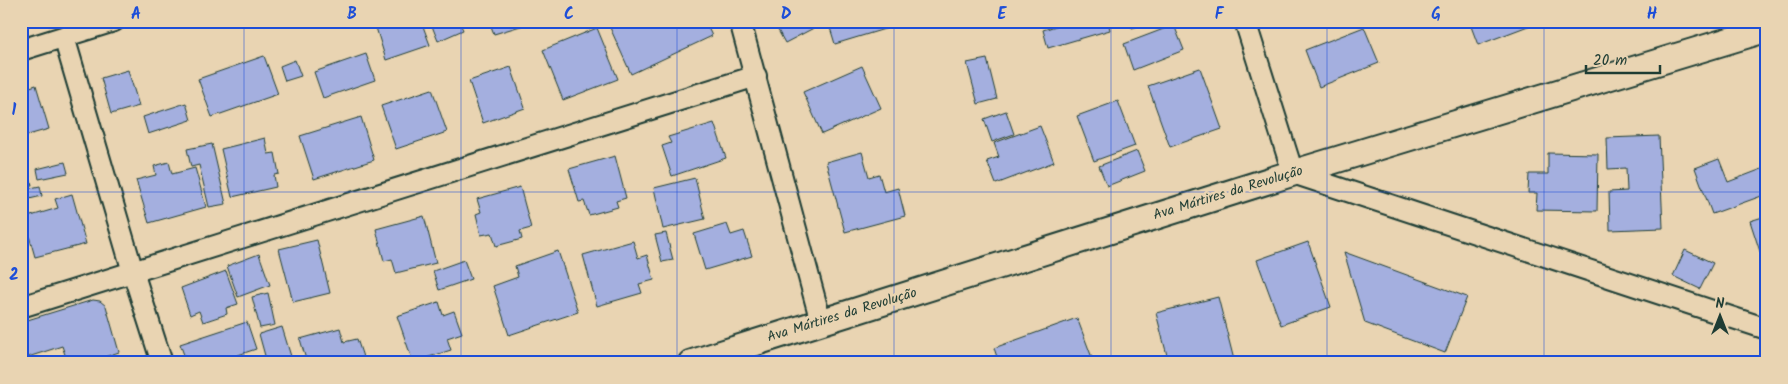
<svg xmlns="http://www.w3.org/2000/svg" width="1788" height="384" font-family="Kalam,sans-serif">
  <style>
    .building { fill: #a4afdf; stroke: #1f3d34 }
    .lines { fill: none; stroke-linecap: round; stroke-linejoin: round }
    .minor-casing { stroke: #1f3d34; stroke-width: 24 }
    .tertiary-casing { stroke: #1f3d34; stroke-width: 29 }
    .minor { stroke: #e9d4b2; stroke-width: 20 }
    .tertiary { stroke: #e9d4b2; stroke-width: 25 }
    .grid { fill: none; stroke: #1d4ed8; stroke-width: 1; stroke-opacity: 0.55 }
    .labels { text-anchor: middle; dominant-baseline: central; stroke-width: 5; stroke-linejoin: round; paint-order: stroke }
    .street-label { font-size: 14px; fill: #1f3d34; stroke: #e9d4b2 }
    .neatline { fill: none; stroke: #1d4ed8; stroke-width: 2 }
    .grid-label { font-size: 16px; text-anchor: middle; font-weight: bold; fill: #1d4ed8 }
  </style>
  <rect width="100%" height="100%" fill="#e9d4b2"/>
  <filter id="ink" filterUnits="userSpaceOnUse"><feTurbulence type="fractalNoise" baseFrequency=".02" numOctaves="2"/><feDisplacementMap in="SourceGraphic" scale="10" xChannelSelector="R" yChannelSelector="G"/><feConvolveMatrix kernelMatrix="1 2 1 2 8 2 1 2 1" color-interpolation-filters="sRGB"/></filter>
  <g filter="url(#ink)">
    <!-- building -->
    <g class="building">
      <path d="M374,21H421L430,45L386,60Z"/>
      <path d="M430,21H459L463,30L438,41Z"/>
      <path d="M489,21H523L524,25L494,34Z"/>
      <path d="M607,21H705L712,36L631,74Z"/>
      <path d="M773,21H827L785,43Z"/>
      <path d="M828,21H886L888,28L835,44Z"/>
      <path d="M1072,21H1108L1110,30L1048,48L1043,30Z"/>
      <path d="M1130,21H1155L1132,28Z"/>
      <path d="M1469,21H1535L1536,23L1478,45Z"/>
      <path d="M1174,25L1184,50L1133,70L1124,44Z"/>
      <path d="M1364,27L1379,63L1319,87L1305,50Z"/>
      <path d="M597,28L618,79L563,100L543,50Z"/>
      <path d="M366,54L375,80L323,98L314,72Z"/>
      <path d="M264,56L278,94L212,117L198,79Z"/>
      <path d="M987,59L997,99L978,104L967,63Z"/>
      <path d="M295,60L301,76L285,81L280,66Z"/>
      <path d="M862,66L881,108L822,134L803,92Z"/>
      <path d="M511,67L525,108L483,123L469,81Z"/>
      <path d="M1200,68L1222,129L1170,147L1148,86Z"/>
      <path d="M128,70L139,106L111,114L101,78Z"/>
      <path d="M36,85L49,129L21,137V90Z"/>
      <path d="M432,89L447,132L396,149L381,106Z"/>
      <path d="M1118,101L1135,146L1094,161L1077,116Z"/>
      <path d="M186,103L191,120L148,134L143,117Z"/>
      <path d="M1006,111L1014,134L992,142L984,119Z"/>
      <path d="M361,117L374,160L314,179L300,136Z"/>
      <path d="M714,123L726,158L672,176L662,146L671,143L668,137Z"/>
      <path d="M1040,126L1054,162L996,184L987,161L999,157L994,143Z"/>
      <path d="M1659,136L1663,228L1610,230L1609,192L1627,191L1626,168L1608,169L1607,138Z"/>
      <path d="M265,138L268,154L275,153L279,174L274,175L276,187L232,197L221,149Z"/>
      <path d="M212,144L226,204L209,207L199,165L191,167L187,149Z"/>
      <path d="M1137,151L1145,171L1107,186L1099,166Z"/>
      <path d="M862,152L869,177L879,174L884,192L898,188L905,216L845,232L826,162Z"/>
      <path d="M1548,153L1598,154L1597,211L1536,210L1537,193H1528L1529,174H1548Z"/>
      <path d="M615,156L626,198L616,201L618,207L589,215L584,201L579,202L569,169Z"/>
      <path d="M1719,159L1728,182L1767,167V194L1712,214L1695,168Z"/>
      <path d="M65,162L68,173L39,179L37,169Z"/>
      <path d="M169,162L172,174L195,168L206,207L149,223L136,180L156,175L154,166Z"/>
      <path d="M28,171L32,185L21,187V173Z"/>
      <path d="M695,178L705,219L663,229L654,188Z"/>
      <path d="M40,186L42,196L21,201V190Z"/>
      <path d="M520,187L531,228L520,231L522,239L496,246L492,233L481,235L476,214L481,212L477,199Z"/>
      <path d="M72,194L86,244L35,257L24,218L58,208L55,199Z"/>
      <path d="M424,216L436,263L396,273L392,259L384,261L376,229Z"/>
      <path d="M1766,216L1767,219V273L1750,221Z"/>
      <path d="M727,224L731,235L744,231L752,256L705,270L694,234Z"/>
      <path d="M666,233L673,260L662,262L655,235Z"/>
      <path d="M317,240L330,293L293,302L279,249Z"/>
      <path d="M633,241L638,258L647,255L654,280L639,284L642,293L597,306L583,255Z"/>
      <path d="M1308,242L1331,307L1281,325L1257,260Z"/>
      <path d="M1685,250L1713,263L1700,289L1673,276Z"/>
      <path d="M558,251L578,312L509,335L493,286L518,277L515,266Z"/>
      <path d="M1344,252L1467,297L1445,353L1365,323Z"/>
      <path d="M259,254L270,285L238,297L227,266Z"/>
      <path d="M464,260L471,279L439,290L433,271Z"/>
      <path d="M226,271L238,304L226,308L227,314L203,322L199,311L190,315L181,288Z"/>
      <path d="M268,293L275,325L260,328L252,297Z"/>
      <path d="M1218,297L1234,360L1223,363H1169L1156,313Z"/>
      <path d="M93,300L100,301L106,306L119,352L87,363H68L62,346L25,358L21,346V322Z"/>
      <path d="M439,302L443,315L454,311L462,333L447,338L451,350L413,362L397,316Z"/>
      <path d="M1077,318L1094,363H999L994,348Z"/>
      <path d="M247,322L256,349L220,361L221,363H187L180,344Z"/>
      <path d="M282,327L293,363H267L259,334Z"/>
      <path d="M340,328L344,342L357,339L365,363H307L300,339Z"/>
      <path d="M1524,359L1525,363H1501V361Z"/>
    </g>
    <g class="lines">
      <defs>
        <g id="minor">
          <path d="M740,21L821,322"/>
          <path d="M1245,21L1293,173L1767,329"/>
          <path d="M64,37L133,272L162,363"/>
          <path d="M21,50L114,21"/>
          <path d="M21,307L756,76"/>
        </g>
        <path id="tertiary" d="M691,363L1293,173L1767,29"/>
      </defs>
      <!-- minor casing -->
      <use href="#minor" class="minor-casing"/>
      <!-- tertiary casing -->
      <use href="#tertiary" class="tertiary-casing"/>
      <!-- minor -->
      <use href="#minor" class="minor"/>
      <!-- tertiary -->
      <use href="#tertiary" class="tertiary"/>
    </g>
  </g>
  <!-- grid -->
  <path class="grid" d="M244,21V363M461,21V363M677,21V363M894,21V363M1111,21V363M1327,21V363M1544,21V363M21,192H1767"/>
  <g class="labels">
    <!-- street labels -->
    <g class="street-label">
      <text transform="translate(1228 193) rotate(-17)">Ava Mártires da Revolução</text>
      <text transform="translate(842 315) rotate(-17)">Ava Mártires da Revolução</text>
    </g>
  </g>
  <!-- margin -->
  <rect width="1788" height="384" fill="none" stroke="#e9d4b2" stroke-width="55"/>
  <!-- north arrow -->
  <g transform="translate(1720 316)" stroke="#e9d4b2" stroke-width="4" paint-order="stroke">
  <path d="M0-4L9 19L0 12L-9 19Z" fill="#1f3d34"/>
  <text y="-8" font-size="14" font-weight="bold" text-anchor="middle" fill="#1f3d34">N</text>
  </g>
  <!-- scale -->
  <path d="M1586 65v8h74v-8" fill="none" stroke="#1f3d34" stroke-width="2.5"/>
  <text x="1593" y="65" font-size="15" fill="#1f3d34" stroke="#e9d4b2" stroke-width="4" paint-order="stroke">20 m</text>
  <rect x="28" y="28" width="1732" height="328" class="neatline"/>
  <g class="grid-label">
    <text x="136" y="19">A</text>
    <text x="352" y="19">B</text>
    <text x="569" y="19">C</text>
    <text x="786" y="19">D</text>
    <text x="1002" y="19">E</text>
    <text x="1219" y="19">F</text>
    <text x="1436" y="19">G</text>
    <text x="1652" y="19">H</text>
    <text x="14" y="115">1</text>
    <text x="14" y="280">2</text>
  </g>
</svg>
